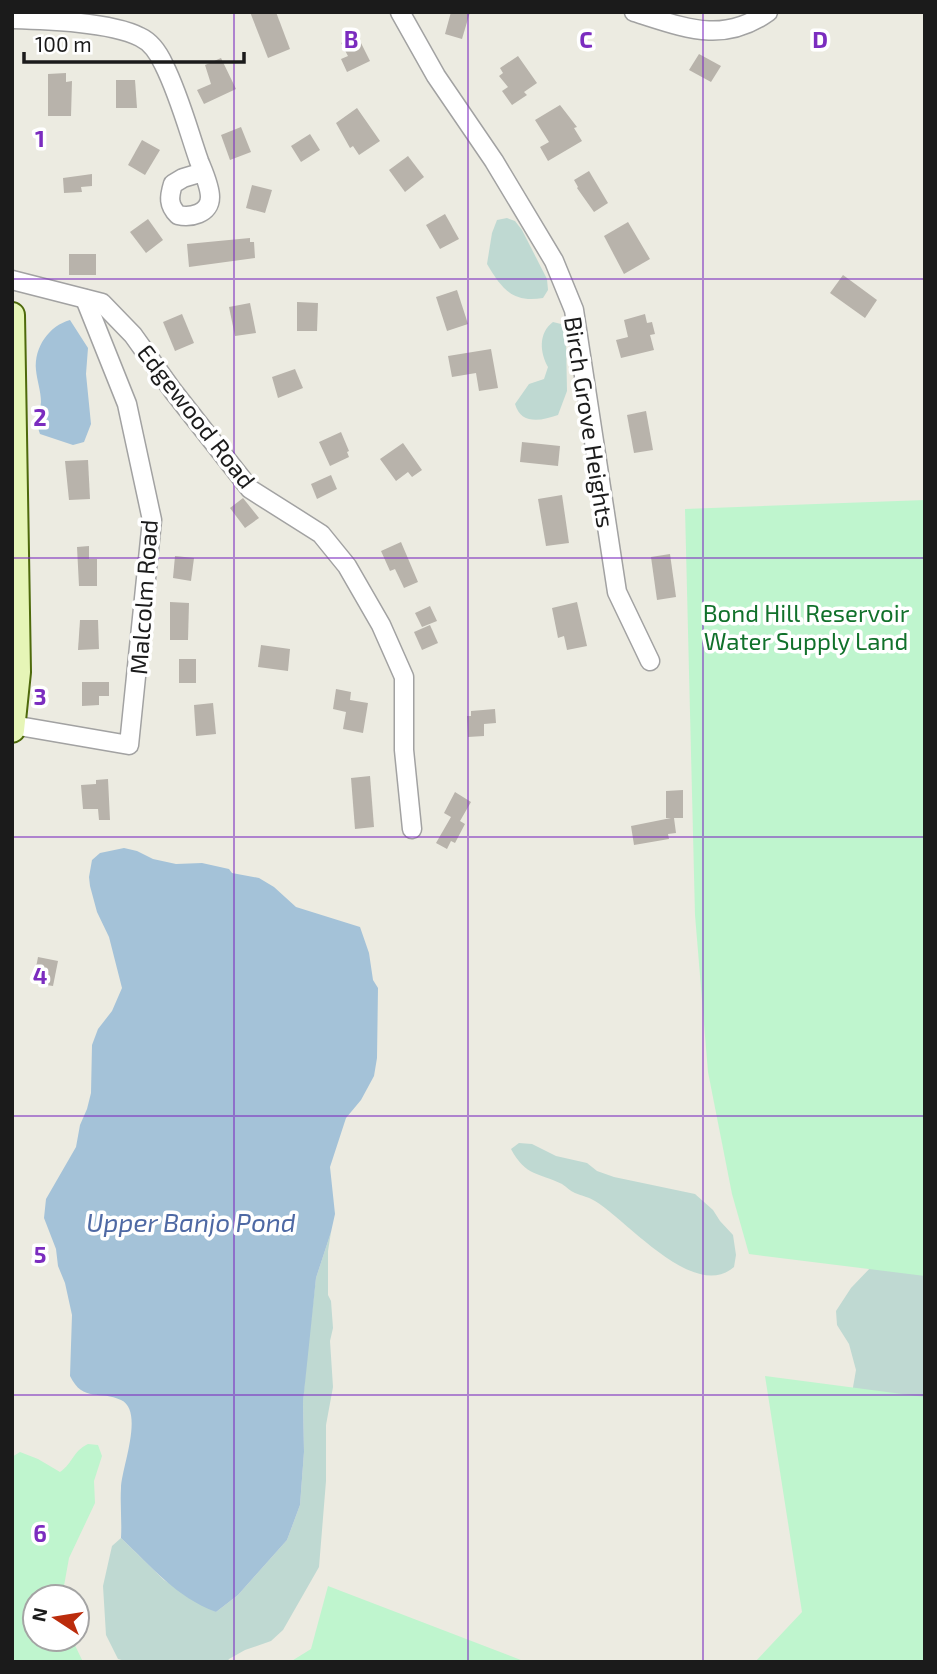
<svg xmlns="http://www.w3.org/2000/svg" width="937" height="1674" font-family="'Exo 2',sans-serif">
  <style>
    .wetland { fill: #bfd9d2 }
    .park { fill: #bff5ce }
    .water { fill: #a4c2d8 }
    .building { fill: #b8b3ab }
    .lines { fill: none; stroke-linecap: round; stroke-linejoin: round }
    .street-casing { stroke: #a2a2a2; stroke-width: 21 }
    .secondary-casing { stroke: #4e6a0b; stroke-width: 28 }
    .street { stroke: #fff; stroke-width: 18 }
    .secondary { stroke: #e6f5b7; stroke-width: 24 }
    .grid { fill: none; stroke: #7b2cbf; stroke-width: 2; stroke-opacity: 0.55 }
    .labels { text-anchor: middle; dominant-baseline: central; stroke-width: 7; stroke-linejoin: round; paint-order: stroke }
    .street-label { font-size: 24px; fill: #1b1b1b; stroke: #fff }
    .park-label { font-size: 24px; fill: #11712b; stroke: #fff }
    .water-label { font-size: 26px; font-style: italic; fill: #4e69a4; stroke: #fff }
    .grid-label { font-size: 23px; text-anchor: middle; font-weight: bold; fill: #7b2cbf; stroke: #fff; stroke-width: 7; stroke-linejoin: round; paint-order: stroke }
  </style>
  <rect width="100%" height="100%" fill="#ecebe1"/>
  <!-- wetland -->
  <g class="wetland">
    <path d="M507,218L515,221L522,230L547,279L548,290L543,298C512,303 502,289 487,264L492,233L497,220Z"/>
    <path d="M553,322L561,324L566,341L567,391L558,415C541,421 521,425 515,404L529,384L544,379L548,367C540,353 538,333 553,322Z"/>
    <path d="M519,1143L532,1144L556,1156L587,1163L597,1171L614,1177L695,1194L713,1210L720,1221L733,1235L736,1255L734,1267C694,1302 626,1219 595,1201C589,1197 582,1196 575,1193C570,1191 567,1187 562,1184C538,1172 526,1177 511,1149Z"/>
    <path d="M331,1232L328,1251V1295L331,1301L333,1328L330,1341L333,1387L326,1425V1481L319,1567L283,1630L271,1641L245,1650L229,1659L227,1662H129L118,1659L106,1635L103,1586L112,1546L121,1538L164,1580L216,1612L238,1595L287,1540L300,1505L304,1452L303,1402L307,1353L316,1278Z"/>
    <path d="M925,1236V1438L852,1393L856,1370L849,1344L837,1325L836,1311L851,1288L873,1265Z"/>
  </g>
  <!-- park -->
  <g class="park">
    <path d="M925,500V1276L749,1254L732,1194L708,1072L695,915L685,509Z"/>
    <path d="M765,1376L925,1397V1662H755L802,1612Z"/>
    <path d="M88,1444L98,1445L102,1456L94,1481L95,1503L69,1558L62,1597H35V1639H72L83,1662H12V1457L20,1452L38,1459L60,1472C74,1462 72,1452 88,1444Z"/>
    <path d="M328,1586L526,1662H290L311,1649Z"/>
  </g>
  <!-- water -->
  <g class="water">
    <path d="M70,320L88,348L86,374L91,424L84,442L73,445L40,434C36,425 40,413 41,402C41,391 37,381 36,370C34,347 49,326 70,320Z"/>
    <path d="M124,848L137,851L153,859L176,864L202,863L229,869L232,873L259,878L274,887L296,907L360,927L369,953L373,980L378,988L377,1058L374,1076L361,1100L346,1118L330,1167L335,1214L331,1232L316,1278L303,1402L304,1452L300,1505L287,1540L238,1595L216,1612C176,1597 152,1567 121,1538C122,1521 120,1505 121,1488C121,1469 145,1411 121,1400C101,1390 83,1403 70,1376L72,1315L65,1283L58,1266L56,1249L44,1218L46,1199L76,1147L80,1125L87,1109L91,1093L92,1045L98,1029L112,1011L122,988L109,937L97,912L90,886L89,877L92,860L100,853Z"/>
  </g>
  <!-- building -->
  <g class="building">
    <path d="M250,12H276L290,49L268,58Z"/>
    <path d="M451,12H470L462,39L445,34Z"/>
    <path d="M357,35L370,61L347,72L341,59L348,56L341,43Z"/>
    <path d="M699,54L721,66L711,82L689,70Z"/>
    <path d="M518,56L537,83L524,92L527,95L512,105L502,91L508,87L499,76L503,73L500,68Z"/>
    <path d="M221,58L236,89L204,104L197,90L211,84L205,65Z"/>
    <path d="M66,73V82L72,81L71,116H48V74Z"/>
    <path d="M116,80H135L137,108H116Z"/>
    <path d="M560,105L577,127L574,128L582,141L548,161L540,147L549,142L535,120Z"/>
    <path d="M357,108L380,141L359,155L353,146L350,148L336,123Z"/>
    <path d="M241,127L251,152L230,160L221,135Z"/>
    <path d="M310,134L320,150L301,162L291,146Z"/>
    <path d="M142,140L160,150L145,175L128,165Z"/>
    <path d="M408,156L424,177L405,192L389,170Z"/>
    <path d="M589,171L608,203L594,212L577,188L578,187L574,180Z"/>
    <path d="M92,174V186L81,187L82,192L64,193L63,178Z"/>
    <path d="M252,185L272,190L265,213L246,208Z"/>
    <path d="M445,214L459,239L440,249L426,225Z"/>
    <path d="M148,219L163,240L146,253L130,232Z"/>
    <path d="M628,222L650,259L624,274L604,236Z"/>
    <path d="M250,238V242H254L255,258L189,267L187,244Z"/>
    <rect x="69" y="254" width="27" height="21"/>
    <path d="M843,275L877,300L865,318L830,293Z"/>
    <path d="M457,290L468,324L447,331L436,297Z"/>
    <path d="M297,302L318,303L317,331H297Z"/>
    <path d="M250,303L256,333L235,336L229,307Z"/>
    <path d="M182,314L194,343L175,351L163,322Z"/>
    <path d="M645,314L647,323L652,322L655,334L650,335L654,350L621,358L616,340L628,337L624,320Z"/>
    <path d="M491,349L498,388L479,391L476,373L452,377L448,356Z"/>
    <path d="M295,369L303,388L278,398L272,377Z"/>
    <path d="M646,411L653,450L634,453L627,415Z"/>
    <path d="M341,432L349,451L347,452L349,457L330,466L319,442Z"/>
    <path d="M522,442L560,446L558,466L520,462Z"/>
    <path d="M403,443L422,470L412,477L408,472L396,481L380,459Z"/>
    <path d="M88,460L90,499L69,500L65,461Z"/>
    <path d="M331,475L337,489L317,499L311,484Z"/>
    <path d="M562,495L569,543L546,546L538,499Z"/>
    <path d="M243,498L259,518L245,528L230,508Z"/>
    <path d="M401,542L418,582L404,588L395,569L390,571L381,551Z"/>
    <path d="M89,546V559H97V586H79L77,547Z"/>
    <path d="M670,554L676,597L657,600L651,557Z"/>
    <path d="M175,556L194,558L191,581L173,578Z"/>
    <path d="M170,602L189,603L188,640H170Z"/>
    <path d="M577,602L587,646L567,650L564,636L558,638L552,608Z"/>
    <path d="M430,606L437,621L422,627L415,613Z"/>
    <path d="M80,620H98L99,649L78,650Z"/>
    <path d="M430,625L438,643L422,650L414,632Z"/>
    <path d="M261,645L290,649L288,671L258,667Z"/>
    <rect x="179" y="659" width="17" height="24"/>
    <path d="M82,682H109V696H99V705L82,706Z"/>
    <path d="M336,689L351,692L350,700L368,703L363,733L343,729L346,712L333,709Z"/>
    <path d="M213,703L216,734L196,736L194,705Z"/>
    <path d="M495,709L496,723L484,724V736L468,737L467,716H471V711Z"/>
    <path d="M370,776L374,827L355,829L351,778Z"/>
    <path d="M108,779L110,820H99L98,809H83L81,785L96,784V780Z"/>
    <path d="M683,790V818H674L676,833L668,834L669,839L634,845L631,826L671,818H666V791Z"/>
    <path d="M455,792L471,802L460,821L465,824L455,843L451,841L447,849L436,843L451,817L444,813Z"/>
    <path d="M38,957L58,961L53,986L33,983Z"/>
  </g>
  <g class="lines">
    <defs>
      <g id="street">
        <path d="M400,12L436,76L494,161L554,261L574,310L617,592L650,661"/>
        <path d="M634,12C683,27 722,45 768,12"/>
        <path d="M12,19C46,20 111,22 140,37C151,42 159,54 164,65C179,95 188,129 199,161C203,171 210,186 210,197C210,214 190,218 178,215C168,205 169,197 173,184L183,178L203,172"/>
        <path d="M12,280L102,303L133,335L173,391L250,489L321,534L347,566L381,625L404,677V750L412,829"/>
        <path d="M13,725L129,745L152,520L127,404L85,299"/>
      </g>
      <path id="secondary" d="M12,315L18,672L12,730"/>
    </defs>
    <!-- street casing -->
    <use href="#street" class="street-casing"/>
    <!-- secondary casing -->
    <use href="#secondary" class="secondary-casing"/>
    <!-- street -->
    <use href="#street" class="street"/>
    <!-- secondary -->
    <use href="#secondary" class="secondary"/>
  </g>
  <!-- grid -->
  <path class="grid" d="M234,12V1662M468,12V1662M703,12V1662M12,279H925M12,558H925M12,837H925M12,1116H925M12,1395H925"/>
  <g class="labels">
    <!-- street labels -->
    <g class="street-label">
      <text transform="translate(197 416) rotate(52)">Edgewood Road</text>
      <text transform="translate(590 422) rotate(81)">Birch Grove Heights</text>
      <text transform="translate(143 597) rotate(-86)">Malcolm Road</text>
    </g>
    <!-- park labels -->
    <g class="park-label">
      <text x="806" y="612">Bond Hill Reservoir<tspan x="806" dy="28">Water Supply Land</tspan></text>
    </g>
    <!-- water labels -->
    <g class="water-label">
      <text x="191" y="1221">Upper Banjo Pond</text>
    </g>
  </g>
  <g class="grid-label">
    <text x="351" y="48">B</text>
    <text x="586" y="48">C</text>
    <text x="820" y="48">D</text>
    <text x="40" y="147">1</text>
    <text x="40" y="426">2</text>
    <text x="40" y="705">3</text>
    <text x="40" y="984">4</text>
    <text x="40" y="1263">5</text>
    <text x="40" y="1542">6</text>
  </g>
  <!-- border -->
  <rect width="937" height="1674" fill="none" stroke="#1b1b1b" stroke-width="28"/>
  <!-- north arrow -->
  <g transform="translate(56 1618) rotate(282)"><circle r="33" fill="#ffffff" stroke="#a4a4a4" stroke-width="2"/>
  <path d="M0-5L12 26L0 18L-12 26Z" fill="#bb2c0c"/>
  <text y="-10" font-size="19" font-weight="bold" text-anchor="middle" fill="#1b1b1b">N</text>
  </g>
  <!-- scale -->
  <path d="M24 52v10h220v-10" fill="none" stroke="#1b1b1b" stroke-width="3.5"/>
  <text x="35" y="52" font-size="21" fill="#1b1b1b" stroke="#ffffff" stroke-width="5" paint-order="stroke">100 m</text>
</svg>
